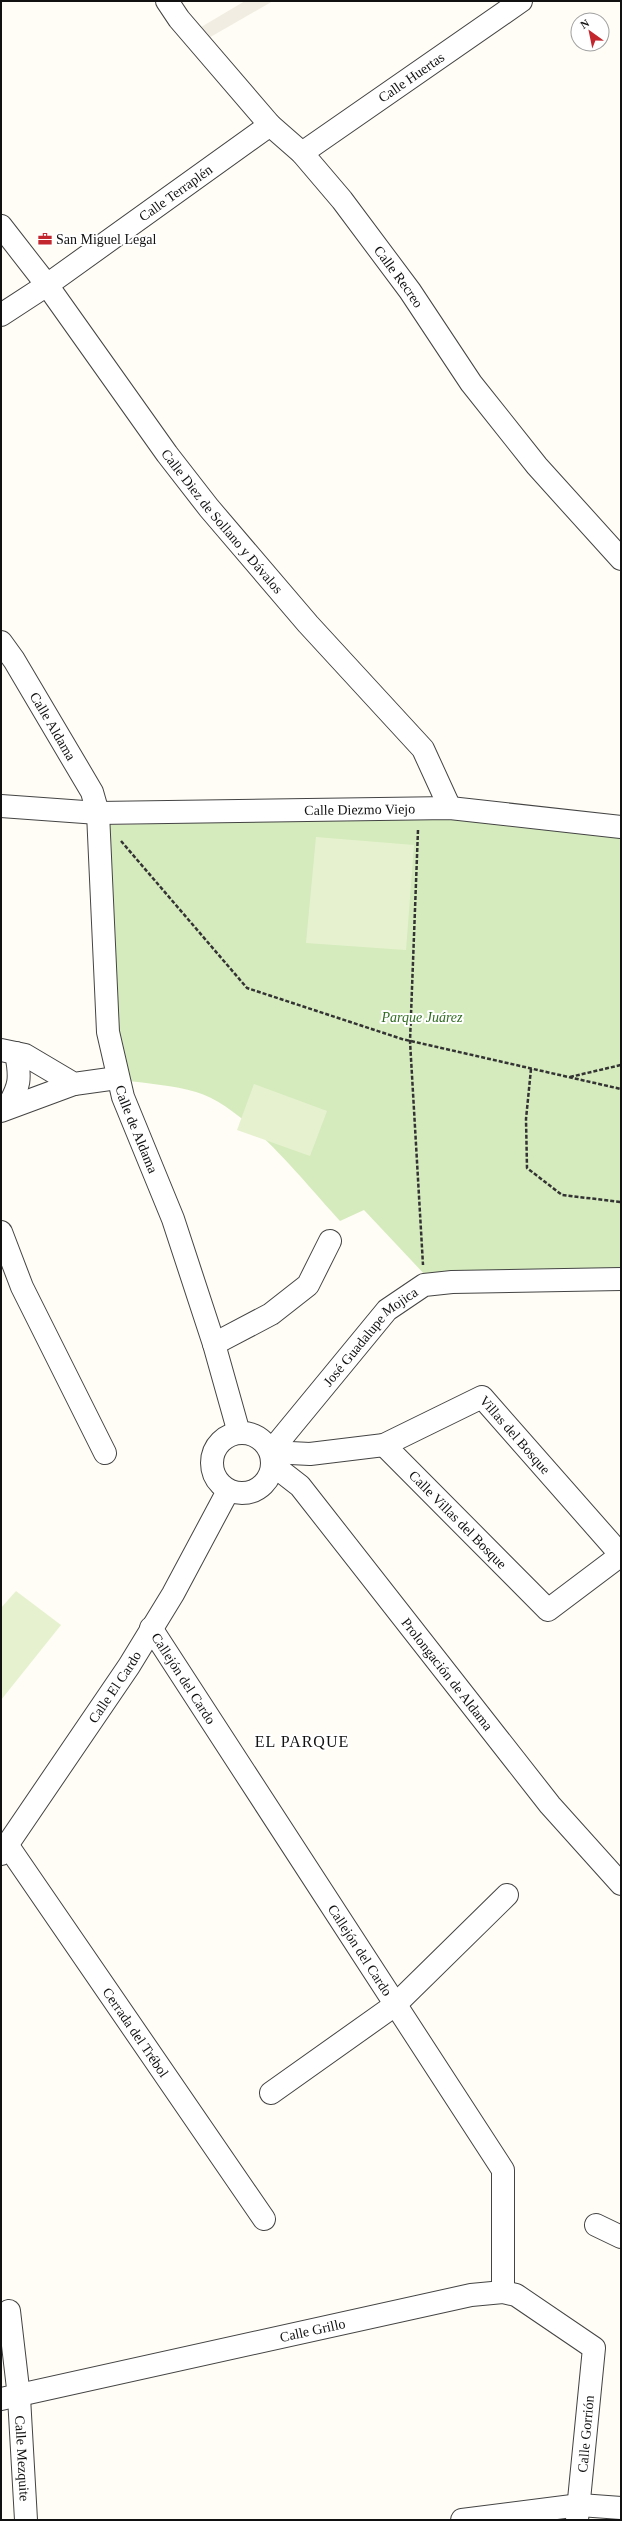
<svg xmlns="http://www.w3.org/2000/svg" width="622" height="2521" font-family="'Times New Roman',serif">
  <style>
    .green { fill: #d5ebbd }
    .pitch { fill: #e6f2cf }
    .plaza { fill: #f1ede2 }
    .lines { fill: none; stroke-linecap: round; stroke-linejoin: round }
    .minor-casing { stroke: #444; stroke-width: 24 }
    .path { stroke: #333; stroke-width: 2.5; stroke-dasharray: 4 2; stroke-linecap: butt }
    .minor { stroke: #fff; stroke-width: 22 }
    .labels { text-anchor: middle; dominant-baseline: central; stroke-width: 4; stroke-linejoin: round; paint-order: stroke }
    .street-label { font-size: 14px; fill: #111; stroke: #fff }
    .poi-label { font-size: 14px; fill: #111; stroke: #fff; text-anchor: start }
    .park-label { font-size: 14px; font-style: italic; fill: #2f6b1f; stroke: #fff }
    .quarter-label { font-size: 16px; letter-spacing: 1px; fill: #111; stroke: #fff }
  </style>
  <rect width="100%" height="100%" fill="#fffdf5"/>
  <!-- green -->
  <path class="green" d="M441,817L621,836V1276L427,1277L364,1210L340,1221C305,1183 245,1106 196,1092C174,1085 148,1084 124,1080L121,1060L106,825Z"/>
  <!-- pitch -->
  <g class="pitch">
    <path d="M316,837L414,845L406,950L306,943Z"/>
    <path d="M254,1084L327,1111L310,1156L237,1130Z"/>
    <path d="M16,1591L61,1625L1,1700V1608Z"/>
  </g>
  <!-- plaza -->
  <path class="plaza" d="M245,1H273L200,43L191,33Z"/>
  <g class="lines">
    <defs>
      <g id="minor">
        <path id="s1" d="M167,1L179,19L270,125L302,153L342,200L410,291L471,383L537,466L621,559"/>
        <path id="s2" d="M302,153L521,1"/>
        <path id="s3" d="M1,226L47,285L167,454L209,508L308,624L423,749L450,808"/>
        <path id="s4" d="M1,315L47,285L270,125"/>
        <path id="s5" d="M1,642L14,660L92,792L98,813L108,1032L123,1097L173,1219L214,1344L239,1433"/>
        <path id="s6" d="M1,806L98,813L450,808L621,827"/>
        <path d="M1,1050L25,1055L74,1084L117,1078"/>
        <path d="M7,1108C20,1086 21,1079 16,1053"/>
        <path d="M1,1111L74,1084"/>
        <path d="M1,1232L22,1287L105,1453"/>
        <path d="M214,1344L271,1314L308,1285L330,1241"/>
        <circle cx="242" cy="1463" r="30"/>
        <path id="s7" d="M384,1445L548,1610L621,1555"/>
        <path id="s8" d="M271,1451L387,1310L424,1285L452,1282L621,1279"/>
        <path id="s9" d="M271,1452L310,1454L384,1445L482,1397L621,1555"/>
        <path id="s10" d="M273,1465L300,1486L550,1805L621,1884"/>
        <path id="s11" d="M151,1628L503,2170V2292"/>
        <path id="s12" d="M8,1846L264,2219"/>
        <path id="s13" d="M1,1854L129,1666L173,1594L228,1491"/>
        <path d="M271,2093L395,2005L507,1895"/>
        <path d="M596,2225L621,2237"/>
        <path id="s14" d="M9,2311L19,2397L26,2520"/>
        <path id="s15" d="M1,2399L471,2295L503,2292L516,2295L594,2348L577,2520"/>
        <path d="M462,2520L580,2505L621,2508"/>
      </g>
    </defs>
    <!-- minor casing -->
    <use href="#minor" class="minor-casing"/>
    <!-- path -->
    <g class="path">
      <path d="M418,830L410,1041L423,1265"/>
      <path d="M121,841L247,988L402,1039L621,1089"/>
      <path d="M531,1069L526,1119L527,1168L562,1195L621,1202"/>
      <path d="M570,1077L621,1065"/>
    </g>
    <!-- minor -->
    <use href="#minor" class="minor"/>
  </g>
  <!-- icons -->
  <defs>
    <symbol id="office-bare" viewBox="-9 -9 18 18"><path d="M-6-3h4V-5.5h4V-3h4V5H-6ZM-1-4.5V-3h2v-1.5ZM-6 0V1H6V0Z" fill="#c4262e" stroke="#fff" stroke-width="2.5" paint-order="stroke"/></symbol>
  </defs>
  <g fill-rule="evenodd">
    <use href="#office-bare" x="35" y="229" width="20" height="20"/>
  </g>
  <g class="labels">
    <!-- street labels -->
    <g class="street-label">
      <text stroke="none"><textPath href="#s2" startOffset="133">Calle Huertas</textPath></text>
      <text stroke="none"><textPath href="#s4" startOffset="213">Calle Terraplén</textPath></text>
      <text stroke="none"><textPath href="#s1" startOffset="361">Calle Recreo</textPath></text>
      <text stroke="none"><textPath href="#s3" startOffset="369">Calle Diez de Sollano y Dávalos</textPath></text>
      <text stroke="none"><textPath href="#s5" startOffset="99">Calle Aldama</textPath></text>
      <text stroke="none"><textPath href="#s6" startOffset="359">Calle Diezmo Viejo</textPath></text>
      <text stroke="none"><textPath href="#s5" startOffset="518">Calle de Aldama</textPath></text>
      <text stroke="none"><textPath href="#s8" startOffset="152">José Guadalupe Mojica</textPath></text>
      <text stroke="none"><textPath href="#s9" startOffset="273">Villas del Bosque</textPath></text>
      <text stroke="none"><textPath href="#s7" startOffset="105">Calle Villas del Bosque</textPath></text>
      <text stroke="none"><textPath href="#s10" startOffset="273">Prolongación de Aldama</textPath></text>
      <text stroke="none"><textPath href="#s11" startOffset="60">Callejón del Cardo</textPath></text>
      <text stroke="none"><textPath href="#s13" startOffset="202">Calle El Cardo</textPath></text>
      <text stroke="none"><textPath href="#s11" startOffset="384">Callejón del Cardo</textPath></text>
      <text stroke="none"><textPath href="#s12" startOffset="226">Cerrada del Trébol</textPath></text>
      <text stroke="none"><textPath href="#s15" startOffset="319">Calle Grillo</textPath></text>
      <text transform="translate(586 2434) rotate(-85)">Calle Gorrión</text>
      <text stroke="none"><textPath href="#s14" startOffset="148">Calle Mezquite</textPath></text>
    </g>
    <!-- poi labels -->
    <g class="poi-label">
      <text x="56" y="239">San Miguel Legal</text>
    </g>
    <!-- park labels -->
    <g class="park-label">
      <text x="422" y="1017">Parque Juárez</text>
    </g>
    <!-- quarter labels -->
    <g class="quarter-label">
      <text x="302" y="1741">EL PARQUE</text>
    </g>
  </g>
  <!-- border -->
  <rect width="622" height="2521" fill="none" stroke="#111111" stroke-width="4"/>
  <!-- north arrow -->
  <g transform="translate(590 32) rotate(327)"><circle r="19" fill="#ffffff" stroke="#a0a0a0"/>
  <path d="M0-3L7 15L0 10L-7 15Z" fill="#c4262e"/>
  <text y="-6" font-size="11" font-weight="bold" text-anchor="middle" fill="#111111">N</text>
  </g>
</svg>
